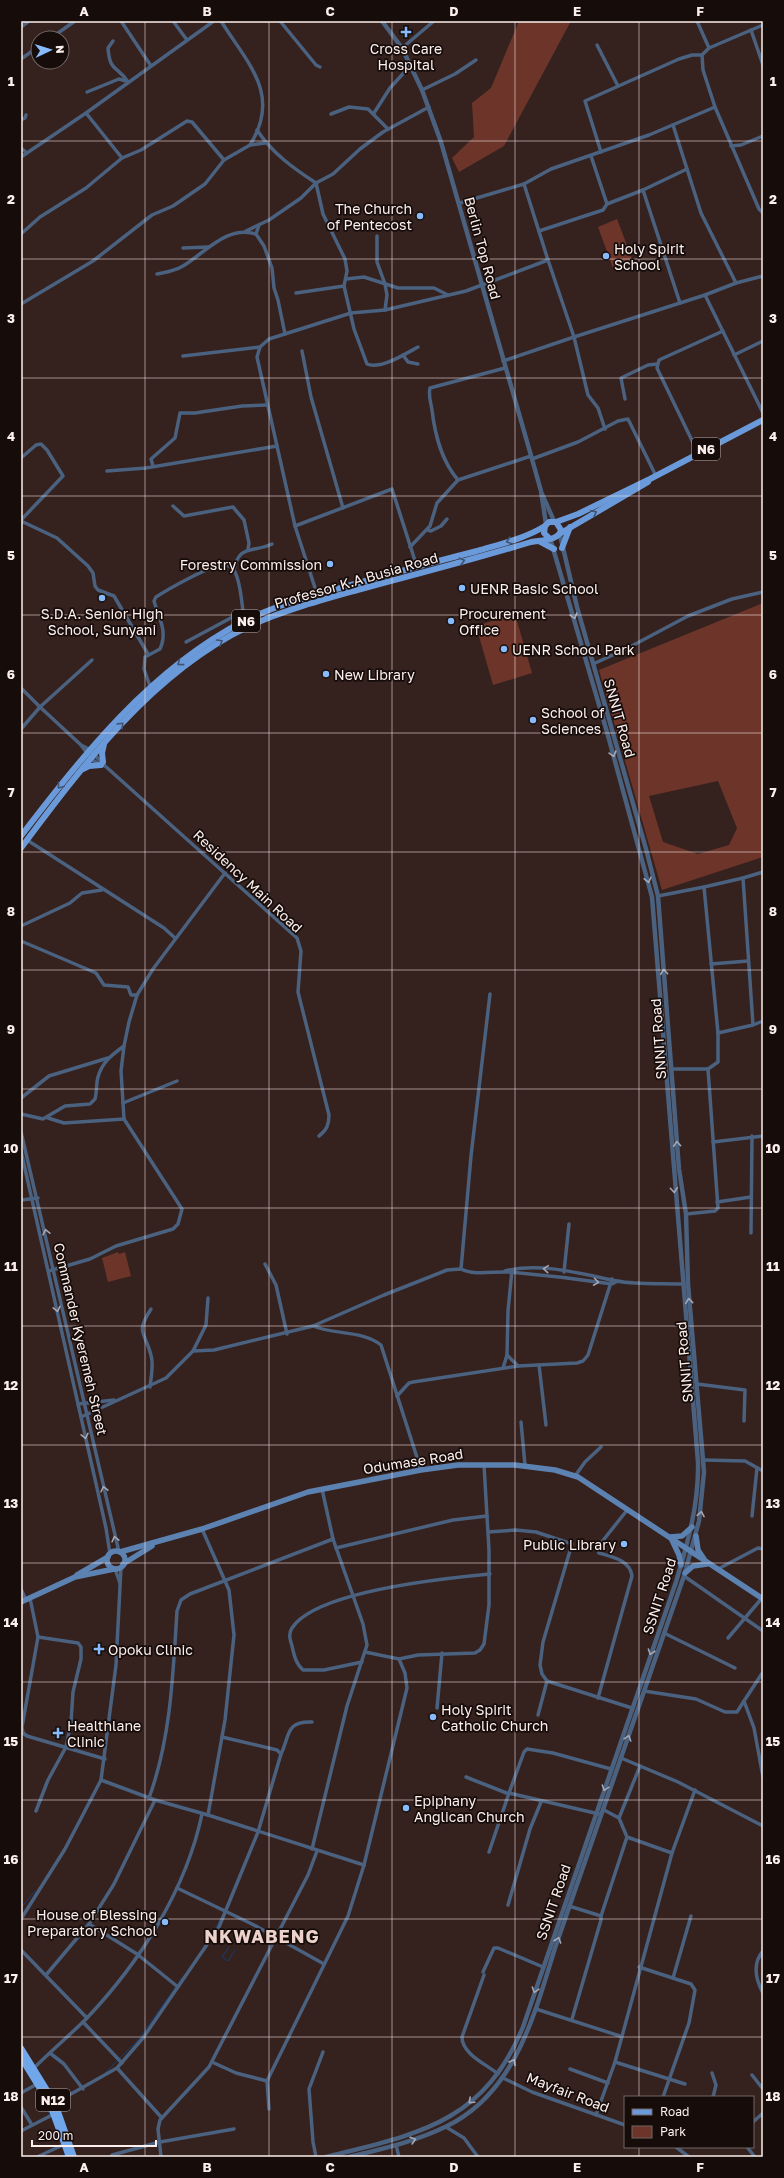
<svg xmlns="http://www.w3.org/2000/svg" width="784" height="2178" font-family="'Golos Text',sans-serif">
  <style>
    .green { fill: #6d352a; fill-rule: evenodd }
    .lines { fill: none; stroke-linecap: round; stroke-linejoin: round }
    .stream { stroke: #133f72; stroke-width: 1 }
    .minor { stroke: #4a617f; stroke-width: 3.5 }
    .tertiary { stroke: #4a617f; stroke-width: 4.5 }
    .secondary { stroke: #5c82b2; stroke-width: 5.5 }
    .primary { stroke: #6a9ad9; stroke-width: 6 }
    .trunk { stroke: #70a6ea; stroke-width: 6 }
    .oneway { stroke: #405472 }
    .oneway2 { stroke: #a4a8b6 }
    .grid { fill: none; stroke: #fdefec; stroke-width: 1; stroke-opacity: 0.55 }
    .poi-dot { fill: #88bbfc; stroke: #160d0b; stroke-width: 1.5 }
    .labels { text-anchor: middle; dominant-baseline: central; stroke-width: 3.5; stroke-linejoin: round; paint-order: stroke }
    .shield { fill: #160d0b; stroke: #b8aba8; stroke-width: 1 }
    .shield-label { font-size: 13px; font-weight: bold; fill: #fdefec }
    .poi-label { font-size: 14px; fill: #fdefec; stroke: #160d0b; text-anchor: start }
    .street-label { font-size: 14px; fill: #fdefec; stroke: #160d0b }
    .district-label { font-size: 18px; font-weight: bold; letter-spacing: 1px; fill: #edd2cb; stroke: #160d0b }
    .neatline { fill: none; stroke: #fdefec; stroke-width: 1.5 }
    .grid-label { font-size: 13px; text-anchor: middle; font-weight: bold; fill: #fdefec }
  </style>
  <rect width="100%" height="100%" fill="#35211d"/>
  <!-- green -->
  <g class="green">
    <path d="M519,21H571L504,146L459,172L452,158L474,137L472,103L491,88Z"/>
    <path d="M617,219L633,261L613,268L598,227Z"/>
    <path d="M763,603V857L662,890L599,670ZM718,781L737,828L729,845L698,854L663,842L649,796Z"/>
    <path d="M515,614L532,673L493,685L476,626Z"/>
    <path d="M118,1252L119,1254L125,1252L131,1276L108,1282L102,1258Z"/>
  </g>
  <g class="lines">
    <!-- stream -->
    <g class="stream">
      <path d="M21,1908L35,1891"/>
      <path d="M215,1929L222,1916"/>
      <path d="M229,1947L222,1957L228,1961L235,1950"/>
      <path d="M106,2072L138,2040L182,1978"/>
      <path d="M39,2093L50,2115"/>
      <path d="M64,2153L65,2157"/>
    </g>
    <!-- minor -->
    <g class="minor">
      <path d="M121,21L151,66"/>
      <path d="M173,21L187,40"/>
      <path d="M221,21C247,63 282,94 250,145"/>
      <path d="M280,21L316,65L320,67"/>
      <path d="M697,21L709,48"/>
      <path d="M21,27L29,21"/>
      <path d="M751,30L763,65"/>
      <path d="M51,38L75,21"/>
      <path d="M113,41L108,48C110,73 117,65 128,82"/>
      <path d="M597,45L618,86"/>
      <path d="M402,48L434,21"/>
      <path d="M21,59L38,47"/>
      <path d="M422,90L455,74L476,60"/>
      <path d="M87,92L119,79L126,81"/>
      <path d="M715,107L759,209L763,213"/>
      <path d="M86,113L122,158"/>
      <path d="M374,113L390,88L410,66"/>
      <path d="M331,114L349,107L368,109L388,129"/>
      <path d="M21,120L25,118L26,115"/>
      <path d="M673,125L701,213L736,283"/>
      <path d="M257,130C272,153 293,168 316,183L323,214L345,259L347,271L344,286L354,329L367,364C380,370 405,354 418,347"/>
      <path d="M731,146L741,145L763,136"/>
      <path d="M21,148L27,153"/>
      <path d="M601,152L585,101L679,59L692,55H702"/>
      <path d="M591,156L607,204"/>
      <path d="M21,157L86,113L214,21"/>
      <path d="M643,190L680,303"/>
      <path d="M460,203L524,184"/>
      <path d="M259,225L256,234L264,246L272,268L274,288L278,300L285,334"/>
      <path d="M246,231L269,220L301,198L316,183L333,174L360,149L383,132L429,107"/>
      <path d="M539,231L603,210L607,204L643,190L687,169"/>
      <path d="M21,234L40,217L86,188L122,158L141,150L187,121L192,122L224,160"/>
      <path d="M377,236V262L385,284L387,295L385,310"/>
      <path d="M183,248L209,247"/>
      <path d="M548,260L524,184L551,169L649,135L715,107L703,70L702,55L709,48L763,25"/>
      <path d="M157,274C167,272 175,271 183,266C206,252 227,225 256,234"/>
      <path d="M346,279L364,277L398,288H434L448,295"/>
      <path d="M296,293L344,286"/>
      <path d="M705,295L763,413"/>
      <path d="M21,304L93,261L152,215L173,206L205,184L224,160L250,145L265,143"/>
      <path d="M302,351L311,397L343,508"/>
      <path d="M403,355L408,362L418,364"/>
      <path d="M734,355L763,341"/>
      <path d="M183,356L260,347"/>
      <path d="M505,368L430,388C428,395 431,403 432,410C435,435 441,460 458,480L531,456"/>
      <path d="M625,399L621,378L648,365L657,364"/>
      <path d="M605,429L598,408L588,395L574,337L705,295L736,283L763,276"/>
      <path d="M698,453L657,368L659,360L723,331"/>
      <path d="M21,458L36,445L41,444L47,450L63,476L21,520"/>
      <path d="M532,459L578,442L618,421L628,419L656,476"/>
      <path d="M153,466L151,459L175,438L180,413H195L242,406L267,405"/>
      <path d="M107,471L146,468L277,446"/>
      <path d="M173,506L184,516L233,507L244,520L249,543L248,549"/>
      <path d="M21,521L57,538L88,566L93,573L95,586L98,590L114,596L148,654"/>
      <path d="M295,526L392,489L417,567"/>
      <path d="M427,530L431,531L441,526L447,519"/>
      <path d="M410,547L430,526L437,503L458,480"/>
      <path d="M234,571C238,544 253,553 272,544"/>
      <path d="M317,594L295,526L257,357L260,347L269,339L351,313L385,310L466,291L548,260L574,337L503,361"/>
      <path d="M186,642L242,612"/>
      <path d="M593,664L626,649L688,616L732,599L763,592"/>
      <path d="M21,688L40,707L92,660"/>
      <path d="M151,689L144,669L145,657L160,649C168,632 159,618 154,601L156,597C167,590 215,562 226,565C230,566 233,569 235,572C242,586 241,606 245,621"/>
      <path d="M21,729L40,707L81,745L91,759L99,764"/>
      <path d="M81,745L89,749L104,765L297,938L301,951L298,992L329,1115C329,1124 327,1130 319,1136"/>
      <path d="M27,840L164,928L175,938"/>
      <path d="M743,878L763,872"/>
      <path d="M704,887L743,878L753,1025L718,1033"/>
      <path d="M658,896L704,887L718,1033V1062L708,1069H672"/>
      <path d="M21,926L70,903L82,893L102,890"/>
      <path d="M21,941L96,973L104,985L128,987L131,995H137"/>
      <path d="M711,964L748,961"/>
      <path d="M490,994L471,1156L461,1269C474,1276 495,1271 510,1272C544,1275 578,1279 612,1284L618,1281"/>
      <path d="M753,1025L763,1021"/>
      <path d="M21,1098L49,1076L108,1058"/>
      <path d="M123,1103L177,1081"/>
      <path d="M21,1114L43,1119L65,1106L90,1104L95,1099C97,1092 96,1084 98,1077C102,1062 113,1054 124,1046"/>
      <path d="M48,1118L64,1123L124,1119"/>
      <path d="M21,1132L119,1552"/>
      <path d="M713,1142L763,1136"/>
      <path d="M21,1151L106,1528L110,1554"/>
      <path d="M21,1200L38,1198"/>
      <path d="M717,1202L751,1197"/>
      <path d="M686,1214L715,1211L718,1208L708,1069"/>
      <path d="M751,1233L752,1136"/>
      <path d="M265,1264L276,1285L287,1334"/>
      <path d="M49,1271L90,1259L116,1246L173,1229L178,1224L182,1209L124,1119L121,1071L124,1046L129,1022L137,995L153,969L225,873"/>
      <path d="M505,1271C541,1262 582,1274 617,1281C638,1285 661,1283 682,1284"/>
      <path d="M564,1272L569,1224"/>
      <path d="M313,1326C334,1335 362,1330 381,1345L421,1470"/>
      <path d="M193,1351L214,1350L313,1326L384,1295L447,1270L461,1269"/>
      <path d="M507,1355L518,1366"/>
      <path d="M539,1365L546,1425"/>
      <path d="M503,1368L507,1355L508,1311L512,1270"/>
      <path d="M697,1384L745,1390L744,1421"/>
      <path d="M150,1387C151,1377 154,1365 151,1355C145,1331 135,1334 151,1309"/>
      <path d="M397,1396L409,1383L413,1382L518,1366L577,1363L583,1361L588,1355L612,1279"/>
      <path d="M78,1404L114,1400"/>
      <path d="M81,1417L166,1378L193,1351L206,1325L208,1298"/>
      <path d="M521,1422L525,1465"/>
      <path d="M704,1460L745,1461L763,1471"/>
      <path d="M575,1476L585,1462L601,1447"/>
      <path d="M752,1516L757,1468"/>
      <path d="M202,1529L229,1590L234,1635L225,1720L208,1815"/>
      <path d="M488,1532L516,1530L536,1532L572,1544L543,1642L540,1665L542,1674L547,1681L632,1708"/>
      <path d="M336,1548L453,1520L487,1516"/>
      <path d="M115,1569L120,1583"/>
      <path d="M718,1569L758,1548L763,1549"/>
      <path d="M684,1576L763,1631"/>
      <path d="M21,1589L26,1600"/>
      <path d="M30,1598L38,1637L22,1727L23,1733L27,1736L105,1759"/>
      <path d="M664,1633L735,1668"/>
      <path d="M728,1638L762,1598"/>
      <path d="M399,1659L418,1655L475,1653L480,1650L484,1644L489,1605V1550L484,1465"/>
      <path d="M362,1662L324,1670H303C296,1664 294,1655 292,1646C290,1639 288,1634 292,1628C316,1591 447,1578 490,1574"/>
      <path d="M763,1672L744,1701L754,1728L763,1777"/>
      <path d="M644,1691L696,1699L725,1712H737L744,1701"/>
      <path d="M598,1698L632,1576C630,1560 612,1557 599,1553L597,1548L628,1509"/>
      <path d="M437,1708L442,1653"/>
      <path d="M538,1715L547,1681"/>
      <path d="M281,1754C290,1736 285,1721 312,1722"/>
      <path d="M621,1758L678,1782L763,1826"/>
      <path d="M466,1777L509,1794"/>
      <path d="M101,1780L155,1800L208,1815L364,1865"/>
      <path d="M509,1793L524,1752L527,1749L553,1753L611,1769"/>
      <path d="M149,1798C171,1738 173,1674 177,1611L181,1600L190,1594L333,1539"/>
      <path d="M604,1810L619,1818L627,1837L672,1853"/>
      <path d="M36,1811L48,1780L66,1747L71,1722L73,1692L81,1659V1647L78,1643L38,1637"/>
      <path d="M619,1818L640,1766"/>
      <path d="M312,1849L347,1706L367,1645L363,1624L333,1539L322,1489"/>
      <path d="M489,1852L509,1793L599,1814"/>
      <path d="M177,1888L252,1924L324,1964"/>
      <path d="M508,1905L530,1829L541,1802"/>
      <path d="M569,1906L601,1916V1920L572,2019"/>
      <path d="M601,1916L627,1837"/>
      <path d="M21,1919L65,1849L101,1780L116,1665L121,1567"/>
      <path d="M89,1924L137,1954L178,1987"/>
      <path d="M21,1950L87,2018"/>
      <path d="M763,1951C752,1964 756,1980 763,1993"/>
      <path d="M639,1967L691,1984L695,1990L689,2023L663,2097"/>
      <path d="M483,1972L494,1948H498L543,1967"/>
      <path d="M46,1975L89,1924L114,1884L155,1800"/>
      <path d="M484,1975L462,2037C462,2054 486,2064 498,2074"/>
      <path d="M673,1978L691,1916"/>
      <path d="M536,2009L620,2036"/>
      <path d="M83,2022L122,2063"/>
      <path d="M50,2053L64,2064L83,2089"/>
      <path d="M212,2062L236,2073L267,2081L348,1916L364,1865L407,1688L405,1673L399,1659L365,1652"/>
      <path d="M615,2062L685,2084"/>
      <path d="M34,2068C51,2051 70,2035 87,2018C140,1962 186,1890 202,1814"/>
      <path d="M117,2068L162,2118"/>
      <path d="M570,2069L608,2083"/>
      <path d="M712,2073L716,2085L713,2097"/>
      <path d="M752,2075L763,2089"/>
      <path d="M503,2078L532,2092L625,2125"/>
      <path d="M267,2081L269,2109"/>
      <path d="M21,2093L37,2084"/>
      <path d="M55,2103L117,2068L143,2038L219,1927L258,1832L281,1754L277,1750L222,1737"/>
      <path d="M21,2107L32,2125"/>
      <path d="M596,2115L615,2062L672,1853L695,1790"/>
      <path d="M753,2122L763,2113"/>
      <path d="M446,2127L464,2138L478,2157"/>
      <path d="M21,2131L54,2114"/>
      <path d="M396,2145L399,2157"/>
      <path d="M676,2147L689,2157"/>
      <path d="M747,2147L755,2157"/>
      <path d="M112,2155L160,2142L234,2129"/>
      <path d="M37,2157L65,2144"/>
      <path d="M161,2157L158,2129L160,2120L209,2067L308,1875L317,1851"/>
      <path d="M316,2157L313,2142L309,2089L323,2052"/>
    </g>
    <!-- tertiary -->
    <g class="tertiary">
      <path d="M382,21L402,48L422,90L441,142L532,459L541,491L546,524"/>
      <path d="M542,494L554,521"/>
      <path d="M326,2157C417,2134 483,2124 523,2027L676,1582C688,1542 699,1504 698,1462L652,897L607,732L550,538"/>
      <path d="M349,2157C381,2149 414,2142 445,2127C515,2094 534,2016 555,1948L684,1576L699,1521L704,1472L688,1284L686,1214L679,1169L658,896L646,849L577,607L560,535"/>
    </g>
    <!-- secondary -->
    <g class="secondary">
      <path d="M696,1536L698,1550L704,1559"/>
      <path d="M670,1537L682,1536L692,1527"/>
      <path d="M672,1540L679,1555L681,1565"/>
      <circle cx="116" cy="1560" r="9"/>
      <path d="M120,1552L202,1529L308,1492L421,1470L458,1465H515L555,1470L578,1477L763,1599"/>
      <path d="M123,1564L152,1546"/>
      <path d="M685,1573L693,1566L707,1564"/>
      <path d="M77,1575L108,1557"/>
      <path d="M21,1602L75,1577L114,1569"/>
    </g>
    <!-- primary -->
    <g class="primary">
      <path d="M556,522L578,514L650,479L763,420"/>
      <path d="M561,533L648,482"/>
      <path d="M539,541L554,549"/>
      <path d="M562,548L570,527"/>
      <path d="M103,762L102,753L104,744"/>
      <path d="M83,769L89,766L101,765"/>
      <path d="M21,836C84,754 150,670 244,621C285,601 330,591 373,579C408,569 442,560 477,551C500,544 524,539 545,526"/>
      <path d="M21,848C83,765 152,673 247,627C284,610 322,600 361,589C418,574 475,559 531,542C541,540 559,541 561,530L556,522H549L545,526L544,533L549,538"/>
    </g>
    <!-- trunk -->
    <g class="trunk">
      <path d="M21,2048L55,2103L74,2157"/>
      <path d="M21,2058L50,2105L69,2157"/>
    </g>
  </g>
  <!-- one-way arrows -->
  <defs><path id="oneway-chevron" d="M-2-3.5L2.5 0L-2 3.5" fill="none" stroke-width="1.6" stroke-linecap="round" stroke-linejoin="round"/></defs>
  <g class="oneway">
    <use href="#oneway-chevron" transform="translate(594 513) rotate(-28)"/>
    <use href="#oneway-chevron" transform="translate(509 541) rotate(163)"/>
    <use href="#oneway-chevron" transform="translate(462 561) rotate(-15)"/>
    <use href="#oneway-chevron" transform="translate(220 642) rotate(-31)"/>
    <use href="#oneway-chevron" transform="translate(180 663) rotate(144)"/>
    <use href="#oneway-chevron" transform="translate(121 725) rotate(-45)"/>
    <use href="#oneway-chevron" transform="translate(60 786) rotate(127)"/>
  </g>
  <g class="oneway2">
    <use href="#oneway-chevron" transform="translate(574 616) rotate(74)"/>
    <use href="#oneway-chevron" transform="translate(613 754) rotate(74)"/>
    <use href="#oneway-chevron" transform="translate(648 880) rotate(77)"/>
    <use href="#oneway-chevron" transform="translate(664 972) rotate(-95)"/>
    <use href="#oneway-chevron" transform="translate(677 1144) rotate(-94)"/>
    <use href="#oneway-chevron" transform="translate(674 1190) rotate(85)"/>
    <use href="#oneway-chevron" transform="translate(46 1232) rotate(-103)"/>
    <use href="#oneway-chevron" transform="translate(546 1269) rotate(-175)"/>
    <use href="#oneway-chevron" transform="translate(596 1282) rotate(8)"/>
    <use href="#oneway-chevron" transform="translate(689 1301) rotate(-96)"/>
    <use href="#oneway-chevron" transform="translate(57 1309) rotate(78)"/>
    <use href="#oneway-chevron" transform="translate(85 1436) rotate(77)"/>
    <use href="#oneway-chevron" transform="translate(104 1489) rotate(-103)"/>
    <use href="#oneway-chevron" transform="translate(701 1514) rotate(-80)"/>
    <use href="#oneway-chevron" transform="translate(115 1539) rotate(-104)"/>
    <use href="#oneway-chevron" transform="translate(651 1652) rotate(109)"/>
    <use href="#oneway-chevron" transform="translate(628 1738) rotate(-72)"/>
    <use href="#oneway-chevron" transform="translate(605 1788) rotate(108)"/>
    <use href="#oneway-chevron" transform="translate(558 1940) rotate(-71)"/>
    <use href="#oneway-chevron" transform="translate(535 1990) rotate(108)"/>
    <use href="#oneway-chevron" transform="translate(513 2062) rotate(-60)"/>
    <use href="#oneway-chevron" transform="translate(471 2101) rotate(138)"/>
    <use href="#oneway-chevron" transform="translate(413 2140) rotate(-17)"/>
  </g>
  <!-- grid -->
  <path class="grid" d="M145,21V2157M269,21V2157M392,21V2157M515,21V2157M639,21V2097M21,141H763M21,259H763M21,378H763M21,496H763M21,615H763M21,733H763M21,852H763M21,970H763M21,1089H763M21,1208H763M21,1326H763M21,1445H763M21,1563H763M21,1682H763M21,1800H763M21,1919H763M21,2037H763M639,2147V2157"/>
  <!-- markers -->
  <g class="poi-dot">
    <path d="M404 26h4v4h4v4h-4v4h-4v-4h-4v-4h4z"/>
    <circle cx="420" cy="216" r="4"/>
    <circle cx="606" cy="256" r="4"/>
    <circle cx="330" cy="564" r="4"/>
    <circle cx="462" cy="588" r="4"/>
    <circle cx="102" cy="598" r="4"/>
    <circle cx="451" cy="621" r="4"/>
    <circle cx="504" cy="649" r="4"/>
    <circle cx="326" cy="674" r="4"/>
    <circle cx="533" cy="720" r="4"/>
    <circle cx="624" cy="1544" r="4"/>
    <path d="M97 1643h4v4h4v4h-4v4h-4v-4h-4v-4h4z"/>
    <circle cx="433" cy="1717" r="4"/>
    <path d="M56 1727h4v4h4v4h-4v4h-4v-4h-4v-4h4z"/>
    <circle cx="406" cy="1808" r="4"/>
    <circle cx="165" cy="1922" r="4"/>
  </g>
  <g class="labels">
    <!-- shield labels -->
    <g class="shield">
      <rect x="692" y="438" width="28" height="22" rx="3"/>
      <rect x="232" y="610" width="28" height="22" rx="3"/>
      <rect x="36" y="2089" width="34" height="22" rx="3"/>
    </g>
    <g class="shield-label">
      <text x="706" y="449">N6</text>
      <text x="246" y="621">N6</text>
      <text x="53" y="2100">N12</text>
    </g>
    <!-- poi labels -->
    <g class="poi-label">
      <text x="406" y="48" text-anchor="middle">Cross Care<tspan x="406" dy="16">Hospital</tspan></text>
      <text x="412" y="208" text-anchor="end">The Church<tspan x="412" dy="16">of Pentecost</tspan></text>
      <text x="614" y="248">Holy Spirit<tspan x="614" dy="16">School</tspan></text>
      <text x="322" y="564" text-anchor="end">Forestry Commission</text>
      <text x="470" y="588">UENR Basic School</text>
      <text x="102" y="613" text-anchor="middle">S.D.A. Senior High<tspan x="102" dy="16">School, Sunyani</tspan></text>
      <text x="459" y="613">Procurement<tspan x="459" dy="16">Office</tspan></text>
      <text x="512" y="649">UENR School Park</text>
      <text x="334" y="674">New Library</text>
      <text x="541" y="712">School of<tspan x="541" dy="16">Sciences</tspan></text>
      <text x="616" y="1544" text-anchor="end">Public Library</text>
      <text x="108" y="1649">Opoku Clinic</text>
      <text x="441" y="1709">Holy Spirit<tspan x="441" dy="16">Catholic Church</tspan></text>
      <text x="67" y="1725">Healthlane<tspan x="67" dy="16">Clinic</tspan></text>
      <text x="414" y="1800">Epiphany<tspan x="414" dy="16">Anglican Church</tspan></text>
      <text x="157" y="1914" text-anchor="end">House of Blessing<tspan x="157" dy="16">Preparatory School</tspan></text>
    </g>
    <!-- street labels -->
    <g class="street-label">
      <text transform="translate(483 248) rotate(75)">Berlin Top Road</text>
      <text transform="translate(356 580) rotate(-16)">Professor K.A Busia Road</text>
      <text transform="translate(620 718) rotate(74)">SNNIT Road</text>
      <text transform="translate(248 881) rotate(43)">Residency Main Road</text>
      <text transform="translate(658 1039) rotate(-94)">SNNIT Road</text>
      <text transform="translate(81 1339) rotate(77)">Commander Kyeremeh Street</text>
      <text transform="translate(684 1362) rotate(-95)">SNNIT Road</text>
      <text transform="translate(413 1461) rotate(-9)">Odumase Road</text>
      <text transform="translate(659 1596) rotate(-72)">SSNIT Road</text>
      <text transform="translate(553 1902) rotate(-71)">SSNIT Road</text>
      <text transform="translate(568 2092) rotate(21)">Mayfair Road</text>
    </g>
    <!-- district labels -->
    <g class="district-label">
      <text x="262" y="1936">NKWABENG</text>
    </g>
  </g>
  <!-- border -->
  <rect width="784" height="2178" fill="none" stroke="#160d0b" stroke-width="44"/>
  <!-- legend -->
  <rect x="624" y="2096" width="130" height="52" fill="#160d0b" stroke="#726765"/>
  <rect x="632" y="2109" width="20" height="6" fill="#6a9ad9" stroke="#726765"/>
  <text x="660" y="2116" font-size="12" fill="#fdefec">Road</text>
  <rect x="632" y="2126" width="20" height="12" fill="#6d352a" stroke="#726765"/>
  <text x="660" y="2136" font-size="12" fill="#fdefec">Park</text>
  <!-- north arrow -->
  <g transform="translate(50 50) rotate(86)"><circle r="19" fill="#160d0b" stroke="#726765"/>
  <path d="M0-3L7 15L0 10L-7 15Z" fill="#88bbfc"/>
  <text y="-6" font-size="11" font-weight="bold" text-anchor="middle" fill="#fdefec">N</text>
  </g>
  <!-- scale -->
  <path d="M32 2140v6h124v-6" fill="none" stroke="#fdefec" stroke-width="2"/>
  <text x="38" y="2140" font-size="12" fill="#fdefec" stroke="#160d0b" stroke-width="3" paint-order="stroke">200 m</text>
  <rect x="22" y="22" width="740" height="2134" class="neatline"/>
  <g class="grid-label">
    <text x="84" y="16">A</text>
    <text x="207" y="16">B</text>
    <text x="330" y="16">C</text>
    <text x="454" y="16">D</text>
    <text x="577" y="16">E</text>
    <text x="700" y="16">F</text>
    <text x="11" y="86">1</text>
    <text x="773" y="86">1</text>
    <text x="11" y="204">2</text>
    <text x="773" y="204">2</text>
    <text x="11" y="323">3</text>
    <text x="773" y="323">3</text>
    <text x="11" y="441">4</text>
    <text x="773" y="441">4</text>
    <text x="11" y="560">5</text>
    <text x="773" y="560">5</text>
    <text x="11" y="679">6</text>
    <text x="773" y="679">6</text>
    <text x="11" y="797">7</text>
    <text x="773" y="797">7</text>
    <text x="11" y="916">8</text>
    <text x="773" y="916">8</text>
    <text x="11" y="1034">9</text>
    <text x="773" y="1034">9</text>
    <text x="11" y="1153">10</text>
    <text x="773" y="1153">10</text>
    <text x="11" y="1271">11</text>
    <text x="773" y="1271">11</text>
    <text x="11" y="1390">12</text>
    <text x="773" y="1390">12</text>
    <text x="11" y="1508">13</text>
    <text x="773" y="1508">13</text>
    <text x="11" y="1627">14</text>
    <text x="773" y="1627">14</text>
    <text x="11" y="1746">15</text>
    <text x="773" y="1746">15</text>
    <text x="11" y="1864">16</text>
    <text x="773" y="1864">16</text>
    <text x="11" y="1983">17</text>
    <text x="773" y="1983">17</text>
    <text x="11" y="2101">18</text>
    <text x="773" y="2101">18</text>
    <text x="84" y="2172">A</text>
    <text x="207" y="2172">B</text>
    <text x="330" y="2172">C</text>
    <text x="454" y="2172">D</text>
    <text x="577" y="2172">E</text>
    <text x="700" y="2172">F</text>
  </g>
</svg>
